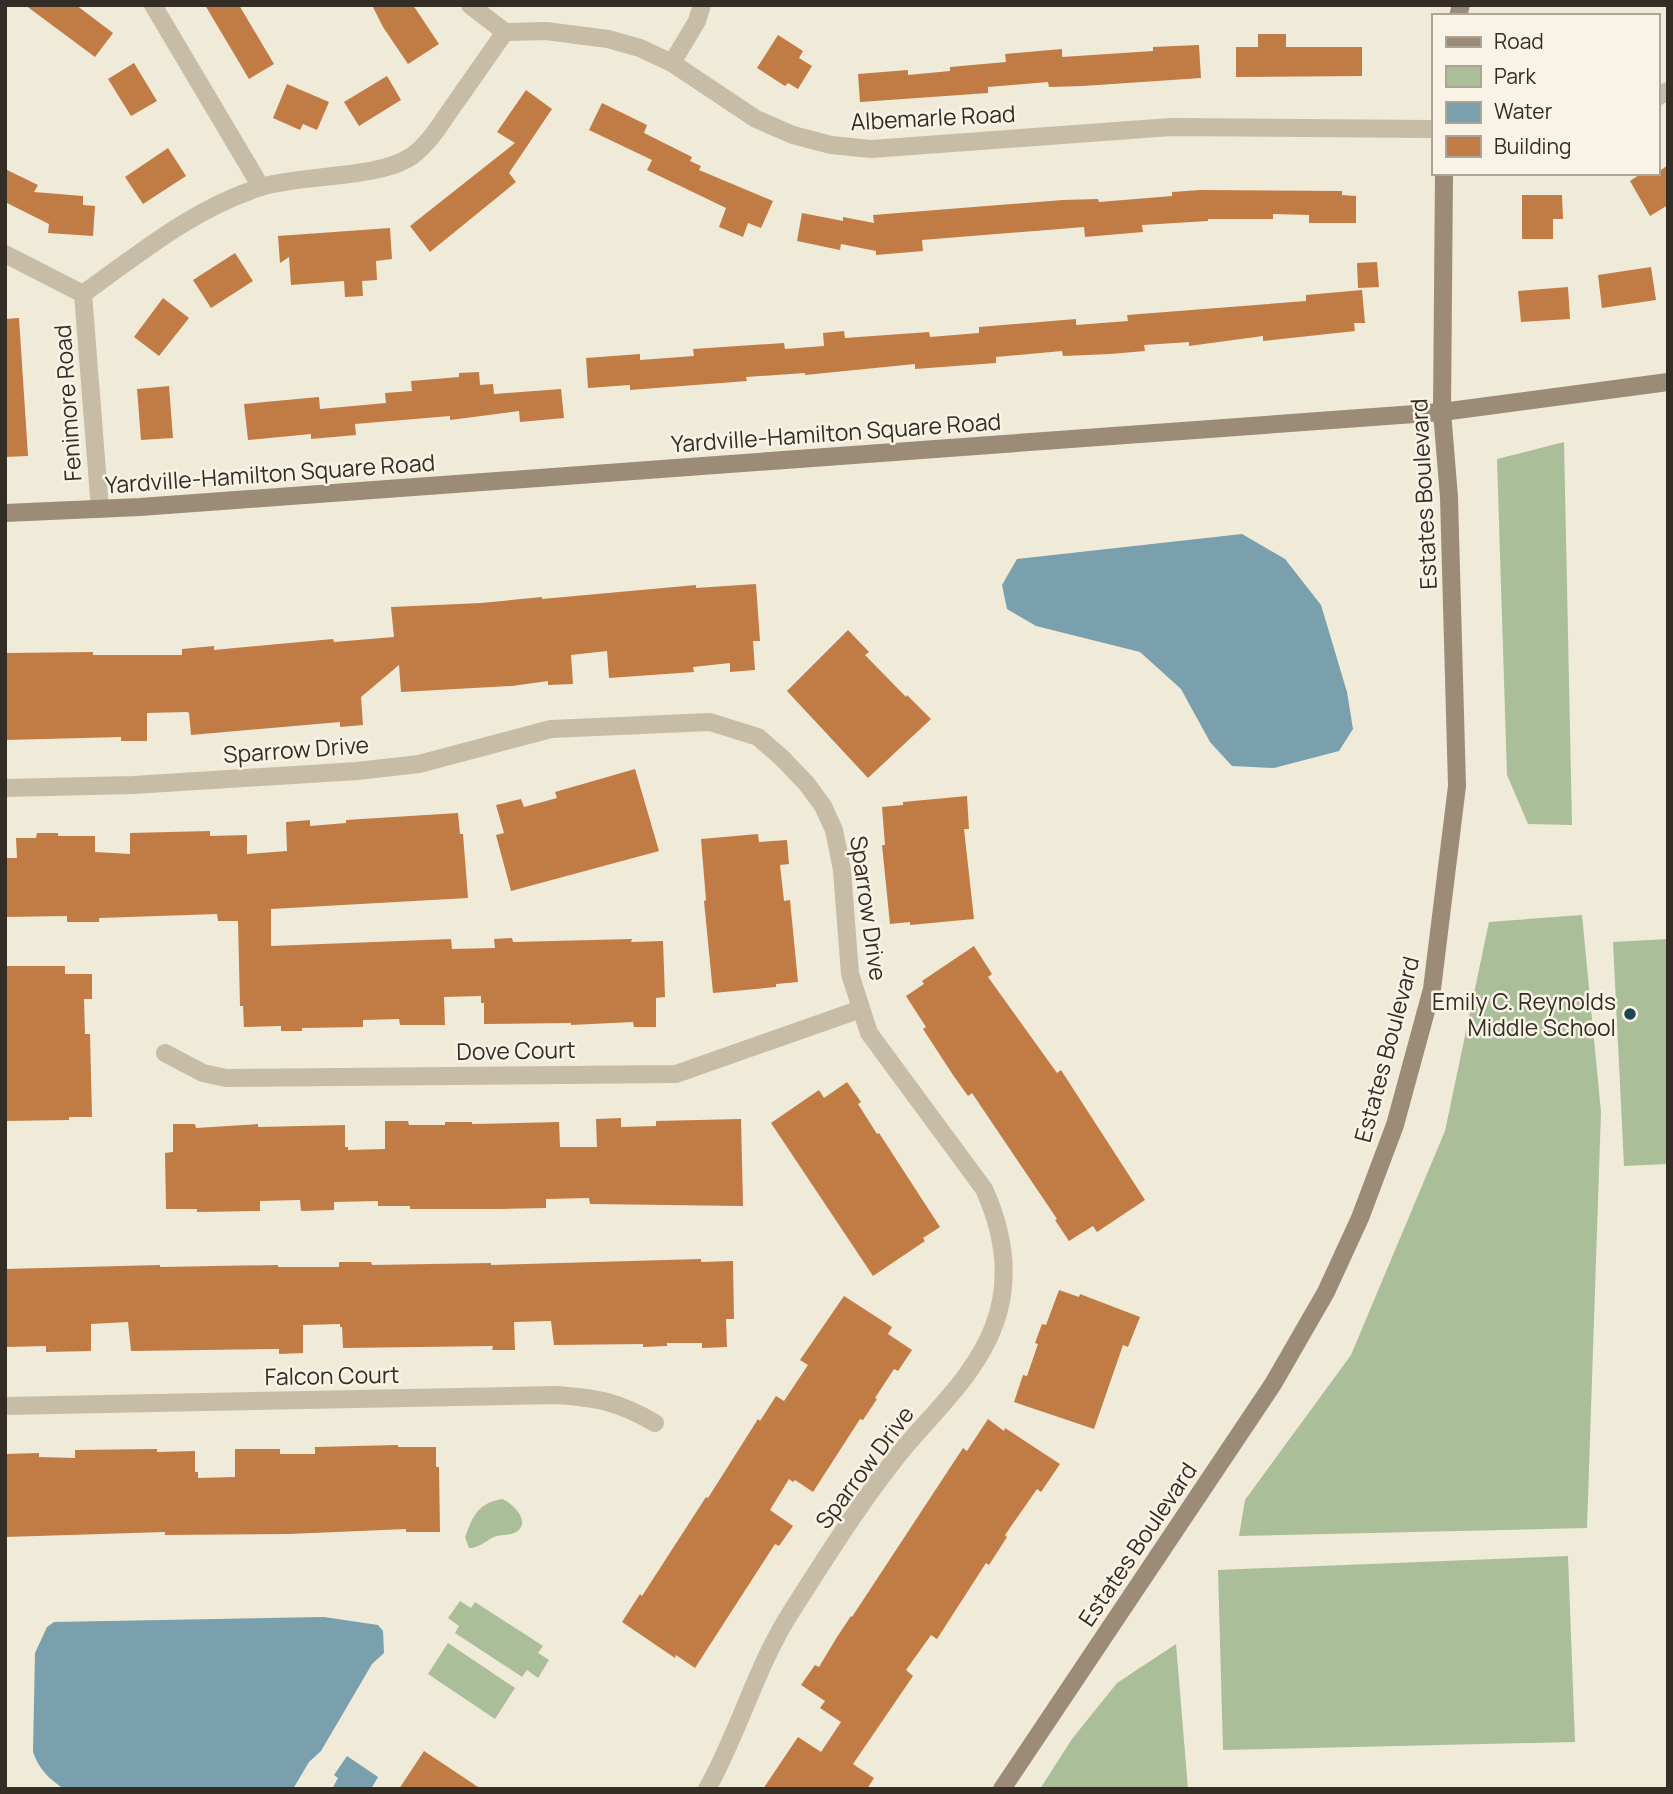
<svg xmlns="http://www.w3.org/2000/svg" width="1673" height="1794" font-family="Manrope,sans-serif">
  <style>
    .green { fill: #abbe9a }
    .water { fill: #79a0ac }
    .building { fill: #c17c45 }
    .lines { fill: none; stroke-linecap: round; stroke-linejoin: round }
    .street { stroke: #c7bca5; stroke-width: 18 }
    .secondary { stroke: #9b8b77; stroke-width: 18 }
    .poi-dot { fill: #1e4553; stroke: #f8f3e5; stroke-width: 2.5 }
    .labels { text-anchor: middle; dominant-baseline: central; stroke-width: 5; stroke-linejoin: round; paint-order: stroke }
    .street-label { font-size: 23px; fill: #342d26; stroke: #f8f3e5 }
    .poi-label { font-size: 23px; fill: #342d26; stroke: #f8f3e5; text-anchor: end }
  </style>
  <rect width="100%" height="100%" fill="#f0ead9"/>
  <!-- green -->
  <g class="green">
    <path d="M1564,442L1572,825L1528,824L1507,775L1497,459Z"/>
    <path d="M1582,915L1601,1112L1587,1528L1239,1536L1245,1500L1351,1355L1445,1131L1489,922Z"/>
    <path d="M1668,939V1164L1624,1166L1613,942Z"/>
    <path d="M502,1499C513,1503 532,1522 516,1532C509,1536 501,1534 494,1537C485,1541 480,1548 469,1548L465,1537C473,1516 478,1503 502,1499Z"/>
    <path d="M1568,1556L1575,1742L1223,1750L1218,1570Z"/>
    <path d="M460,1601L471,1608L475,1602L543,1646L538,1653L549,1660L538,1678L527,1670L522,1677L455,1633L459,1626L448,1618Z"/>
    <path d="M448,1643L515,1688L495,1719L428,1674Z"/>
    <path d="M1176,1644L1188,1789H1040L1072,1739L1117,1683Z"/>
  </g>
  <!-- water -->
  <g class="water">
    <path d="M1242,534L1285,559L1321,605L1347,692L1353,729L1339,751L1274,768L1232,766L1210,742L1181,689L1140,652L1036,626L1007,609L1002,585L1017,559Z"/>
    <path d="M324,1617L378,1625L383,1631L384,1653L372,1664L321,1751L309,1762L293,1789H64C49,1779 39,1769 33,1752L35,1653L47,1627L54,1622Z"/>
    <path d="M347,1756L378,1777L371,1789H332L338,1778L334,1775Z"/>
  </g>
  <!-- building -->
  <g class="building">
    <path d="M25,5H76L113,33L95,57Z"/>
    <path d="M205,5H239L274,64L249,79Z"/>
    <path d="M372,5H413L439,44L408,64L383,27Z"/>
    <path d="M1258,34H1286V47H1362V76L1236,77V47H1258Z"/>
    <path d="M778,35L803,51L799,58L812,66L798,89L788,83L785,86L757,68Z"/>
    <path d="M1199,45L1201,78L1083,86L1049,87L1048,82L988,87V93L860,102L858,74L908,70V75L950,71V67L1006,62L1005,54L1062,49V57L1153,51V47Z"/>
    <path d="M134,63L157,101L131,116L108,79Z"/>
    <path d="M387,76L401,100L359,126L344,102Z"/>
    <path d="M287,84L329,102L317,130L303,124L300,130L273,118Z"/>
    <path d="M526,90L552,109L509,173L516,182L430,252L410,226L515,143L497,132Z"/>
    <path d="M602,103L647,125L644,133L692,157L690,161L701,166L699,170L773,201L761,228L748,223L743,237L719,227L726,208L647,170L652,160L589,130Z"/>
    <path d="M168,148L186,176L143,204L125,177Z"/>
    <path d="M1668,165V205L1650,216L1630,181L1642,173H1657Z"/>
    <path d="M5,169L38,185L34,192L83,196V205L95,206L93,236L48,233L49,224L5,202Z"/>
    <path d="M1200,190L1342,191V195L1356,196V223H1309V215L1273,214V219H1208V221L1142,225L1143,232L1085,237L1084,227L922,240L923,251L876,255V251L841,244L840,250L797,241L802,213L843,221V217L874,223L873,215L1063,200L1098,199L1099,202L1172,196V192Z"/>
    <path d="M1522,195H1562L1563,219H1553V239H1522Z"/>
    <path d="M390,228L392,259L376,261L377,280L362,281L363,296L345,297L344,281L291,285L289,257L280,263L278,236Z"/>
    <path d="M235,253L253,281L211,308L193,280Z"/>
    <path d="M1377,262L1379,287L1358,288L1357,263Z"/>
    <path d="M1651,267L1656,300L1602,308L1598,275Z"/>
    <path d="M1568,287L1570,319L1521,322L1518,291Z"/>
    <path d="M1362,290L1365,323H1354L1355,331L1263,341V336L1189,346V342L1144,345L1145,351L1110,354L1063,356L1062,351L996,357V363L915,369V364L805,375V373L746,377L747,381L630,390V385L588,388L586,358L640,354V360L694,356L693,349L784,343L785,349L824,346L823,333L844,331L845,338L929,332L930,337L979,333V327L1076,319V325L1128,321L1127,315L1306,301V295Z"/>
    <path d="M163,298L189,318L159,356L134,337Z"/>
    <path d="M19,318L28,456L5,457V319Z"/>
    <path d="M479,372L480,385L493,384L494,394L561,389L564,418L520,422L519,411L450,420V416L355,424L356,435L311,439V434L248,440L244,404L319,397L320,409L386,403L385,393L412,391L411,381L459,377V373Z"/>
    <path d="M169,386L173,438L141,440L137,389Z"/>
    <path d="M756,584L760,641H753L755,670L730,672V663L693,667L694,672L609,678L607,651L571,655L573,684L548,685V681L512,686L401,692L399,665L361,697L363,725L340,727V722L191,735L189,713L187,712L147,713V741H121V737L5,740V653L93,652V655H182V649L214,646V650L333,639L334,642L394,637L391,607L481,603L542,597V599L696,585V588Z"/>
    <path d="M848,630L869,652L865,655L906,697L907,695L931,719L868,778L787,691Z"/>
    <path d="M635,769L659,851L511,891L496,835L504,833L496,805L521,799L524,807L557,798L555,792Z"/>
    <path d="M967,796L969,829H964L974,919L910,925V922L890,924L882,845H885L882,807L903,805V802Z"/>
    <path d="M458,813L460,834H463L468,898L271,909V946L451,939L452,949L495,948L494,939L512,938L513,942L632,939L631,942L663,941L665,997L656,998V1027H634L633,1022L571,1025V1023L484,1024V1003H481V996L444,997L445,1025H400L399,1019L363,1020V1027L302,1028V1031H281V1026L244,1027L243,1006H240L238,921H218L217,914L99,918V922H67V916L5,917V858H17L16,838H36L37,833H58V836H95V852L130,854V833L210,831V836L247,835V854L287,851L286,822L310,820V826L346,823V820Z"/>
    <path d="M758,834L759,842L787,840L789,864L780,865L784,901L790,900L798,982L776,984V987L713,993L704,901L706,900L701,839Z"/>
    <path d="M974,946L992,974L988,977L1057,1073L1061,1070L1145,1200L1097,1232L1093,1226L1069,1241L1055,1220L1057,1219L972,1093L968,1096L953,1075L923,1029L926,1027L906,996L924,984L922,981Z"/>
    <path d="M6,966H65V974H92V999H84L85,1034H90L92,1117H69V1120L6,1121Z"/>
    <path d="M847,1082L861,1102L858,1104L877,1134L879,1133L940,1227L923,1238L925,1241L873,1276L771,1123L819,1090L824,1098Z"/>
    <path d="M621,1118V1127L656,1126V1121L741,1119L743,1206L590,1204L589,1198L546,1199V1208L499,1209H410V1206H378V1201L334,1202V1210L301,1211L300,1200L260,1201V1211L197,1212V1209H166L165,1153L173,1152V1124H195L196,1128L258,1124V1127L345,1125V1147H348V1150L385,1149V1121H408L409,1125H445V1122H472V1124L559,1122L560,1147H597L596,1119Z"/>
    <path d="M701,1259V1262L733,1261L734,1319H726L727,1347L702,1348V1343H667V1346L643,1347V1344L554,1345L551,1321L514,1322L515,1350H492L493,1346L343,1348L342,1327H340V1324L303,1325V1353L279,1354V1349L131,1351L128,1322L91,1324V1351L46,1352V1346L5,1347V1269L160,1265V1267L278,1265V1267H339V1262H371L372,1265L491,1263V1265Z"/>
    <path d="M1059,1290L1079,1297L1080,1294L1140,1317L1128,1347L1123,1345L1094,1429L1014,1402L1023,1375L1027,1376L1038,1344L1035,1343L1042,1324L1046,1325Z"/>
    <path d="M844,1296L892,1327L888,1334L912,1350L898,1371L894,1369L875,1398L877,1399L863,1420L860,1419L813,1492L795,1480L793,1482L789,1479L770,1510L793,1526L779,1546L775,1544L695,1668L676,1655L675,1658L622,1622L640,1594L642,1596L706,1497L708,1498L758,1419L760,1421L776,1396L784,1401L808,1365L800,1360Z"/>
    <path d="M988,1419L1004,1431L1005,1428L1060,1464L1041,1492L1037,1489L1005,1535L1007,1537L989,1565L986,1563L937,1639L931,1635L906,1670L913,1676L853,1764L874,1778L867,1789H763L798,1737L821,1752L841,1722L820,1708L825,1701L801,1685L815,1665L819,1667L837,1637L851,1616L852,1617L963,1448L967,1451Z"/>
    <path d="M398,1445V1447H436V1467H439L440,1532H406V1529L289,1534L165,1535V1532L5,1537V1454L39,1453V1457L75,1458V1450L157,1449V1452L195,1451V1472H198V1478L235,1477V1449H280V1454H315V1447Z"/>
    <path d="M424,1751L481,1789H399Z"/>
  </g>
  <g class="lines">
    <!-- street -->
    <g class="street">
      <path d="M153,5L261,187"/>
      <path d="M470,5L505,32L546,31L608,39L640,48L672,63L756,119L793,135L831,145L871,149L1171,127L1433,129"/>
      <path d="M672,63L697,21L702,5"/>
      <path d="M1657,97L1668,91"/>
      <path d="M5,254L83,294"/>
      <path d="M83,294C140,253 194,208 261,187C303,174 379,179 412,156C431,142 442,121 456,102C472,79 488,56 505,32"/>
      <path d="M83,294L100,509"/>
      <path d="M5,788L133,785L357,771L419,764L551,729L710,722L758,737L781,757L806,783L823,806L834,830L842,870L850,974L869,1033L984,1189C1003,1231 1011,1278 995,1323C976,1376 933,1412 899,1454C859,1504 825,1559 791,1612C756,1667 739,1732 707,1789"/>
      <path d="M165,1053L203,1073L226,1078L676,1074L861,1009"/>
      <path d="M5,1406L557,1395C598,1398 619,1402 655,1423"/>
    </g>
    <!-- secondary -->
    <g class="secondary">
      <path d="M1458,16L1461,5"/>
      <path d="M5,513L140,507L1442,412L1668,382"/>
      <path d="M1002,1789L1273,1384L1326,1292L1360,1218L1395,1125L1432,989L1457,786L1449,497L1442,412L1444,173"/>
    </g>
  </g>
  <!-- markers -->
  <circle class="poi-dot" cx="1630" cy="1014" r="7"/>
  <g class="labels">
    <!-- street labels -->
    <g class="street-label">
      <text transform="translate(933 117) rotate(-3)">Albemarle Road</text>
      <text transform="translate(67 403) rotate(-94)">Fenimore Road</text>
      <text transform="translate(836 432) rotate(-4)">Yardville-Hamilton Square Road</text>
      <text transform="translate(270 473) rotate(-4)">Yardville-Hamilton Square Road</text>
      <text transform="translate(1423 494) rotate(-93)">Estates Boulevard</text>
      <text transform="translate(296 749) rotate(-4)">Sparrow Drive</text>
      <text transform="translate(869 908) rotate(82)">Sparrow Drive</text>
      <text transform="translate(1386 1049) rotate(-75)">Estates Boulevard</text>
      <text transform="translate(516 1050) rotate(-1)">Dove Court</text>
      <text transform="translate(332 1375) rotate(-1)">Falcon Court</text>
      <text transform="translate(864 1467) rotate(-53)">Sparrow Drive</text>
      <text transform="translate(1137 1544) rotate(-56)">Estates Boulevard</text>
    </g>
    <!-- poi labels -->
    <g class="poi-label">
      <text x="1616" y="1001">Emily C. Reynolds<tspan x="1616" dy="26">Middle School</tspan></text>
    </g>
  </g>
  <!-- border -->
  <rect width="1673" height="1794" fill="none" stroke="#342d26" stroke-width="14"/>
  <!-- legend -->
  <rect x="1432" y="14" width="228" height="161" fill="#f8f3e5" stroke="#aaa499" stroke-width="2"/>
  <rect x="1446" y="37" width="35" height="10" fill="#9b8b77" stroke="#aaa499" stroke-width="2"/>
  <text x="1494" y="49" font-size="21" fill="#342d26">Road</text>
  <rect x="1446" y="66" width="35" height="21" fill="#abbe9a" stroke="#aaa499" stroke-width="2"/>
  <text x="1494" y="84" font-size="21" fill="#342d26">Park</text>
  <rect x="1446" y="102" width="35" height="21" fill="#79a0ac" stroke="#aaa499" stroke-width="2"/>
  <text x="1494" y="119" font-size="21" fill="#342d26">Water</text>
  <rect x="1446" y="136" width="35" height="21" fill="#c17c45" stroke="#aaa499" stroke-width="2"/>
  <text x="1494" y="154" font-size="21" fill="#342d26">Building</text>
</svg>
